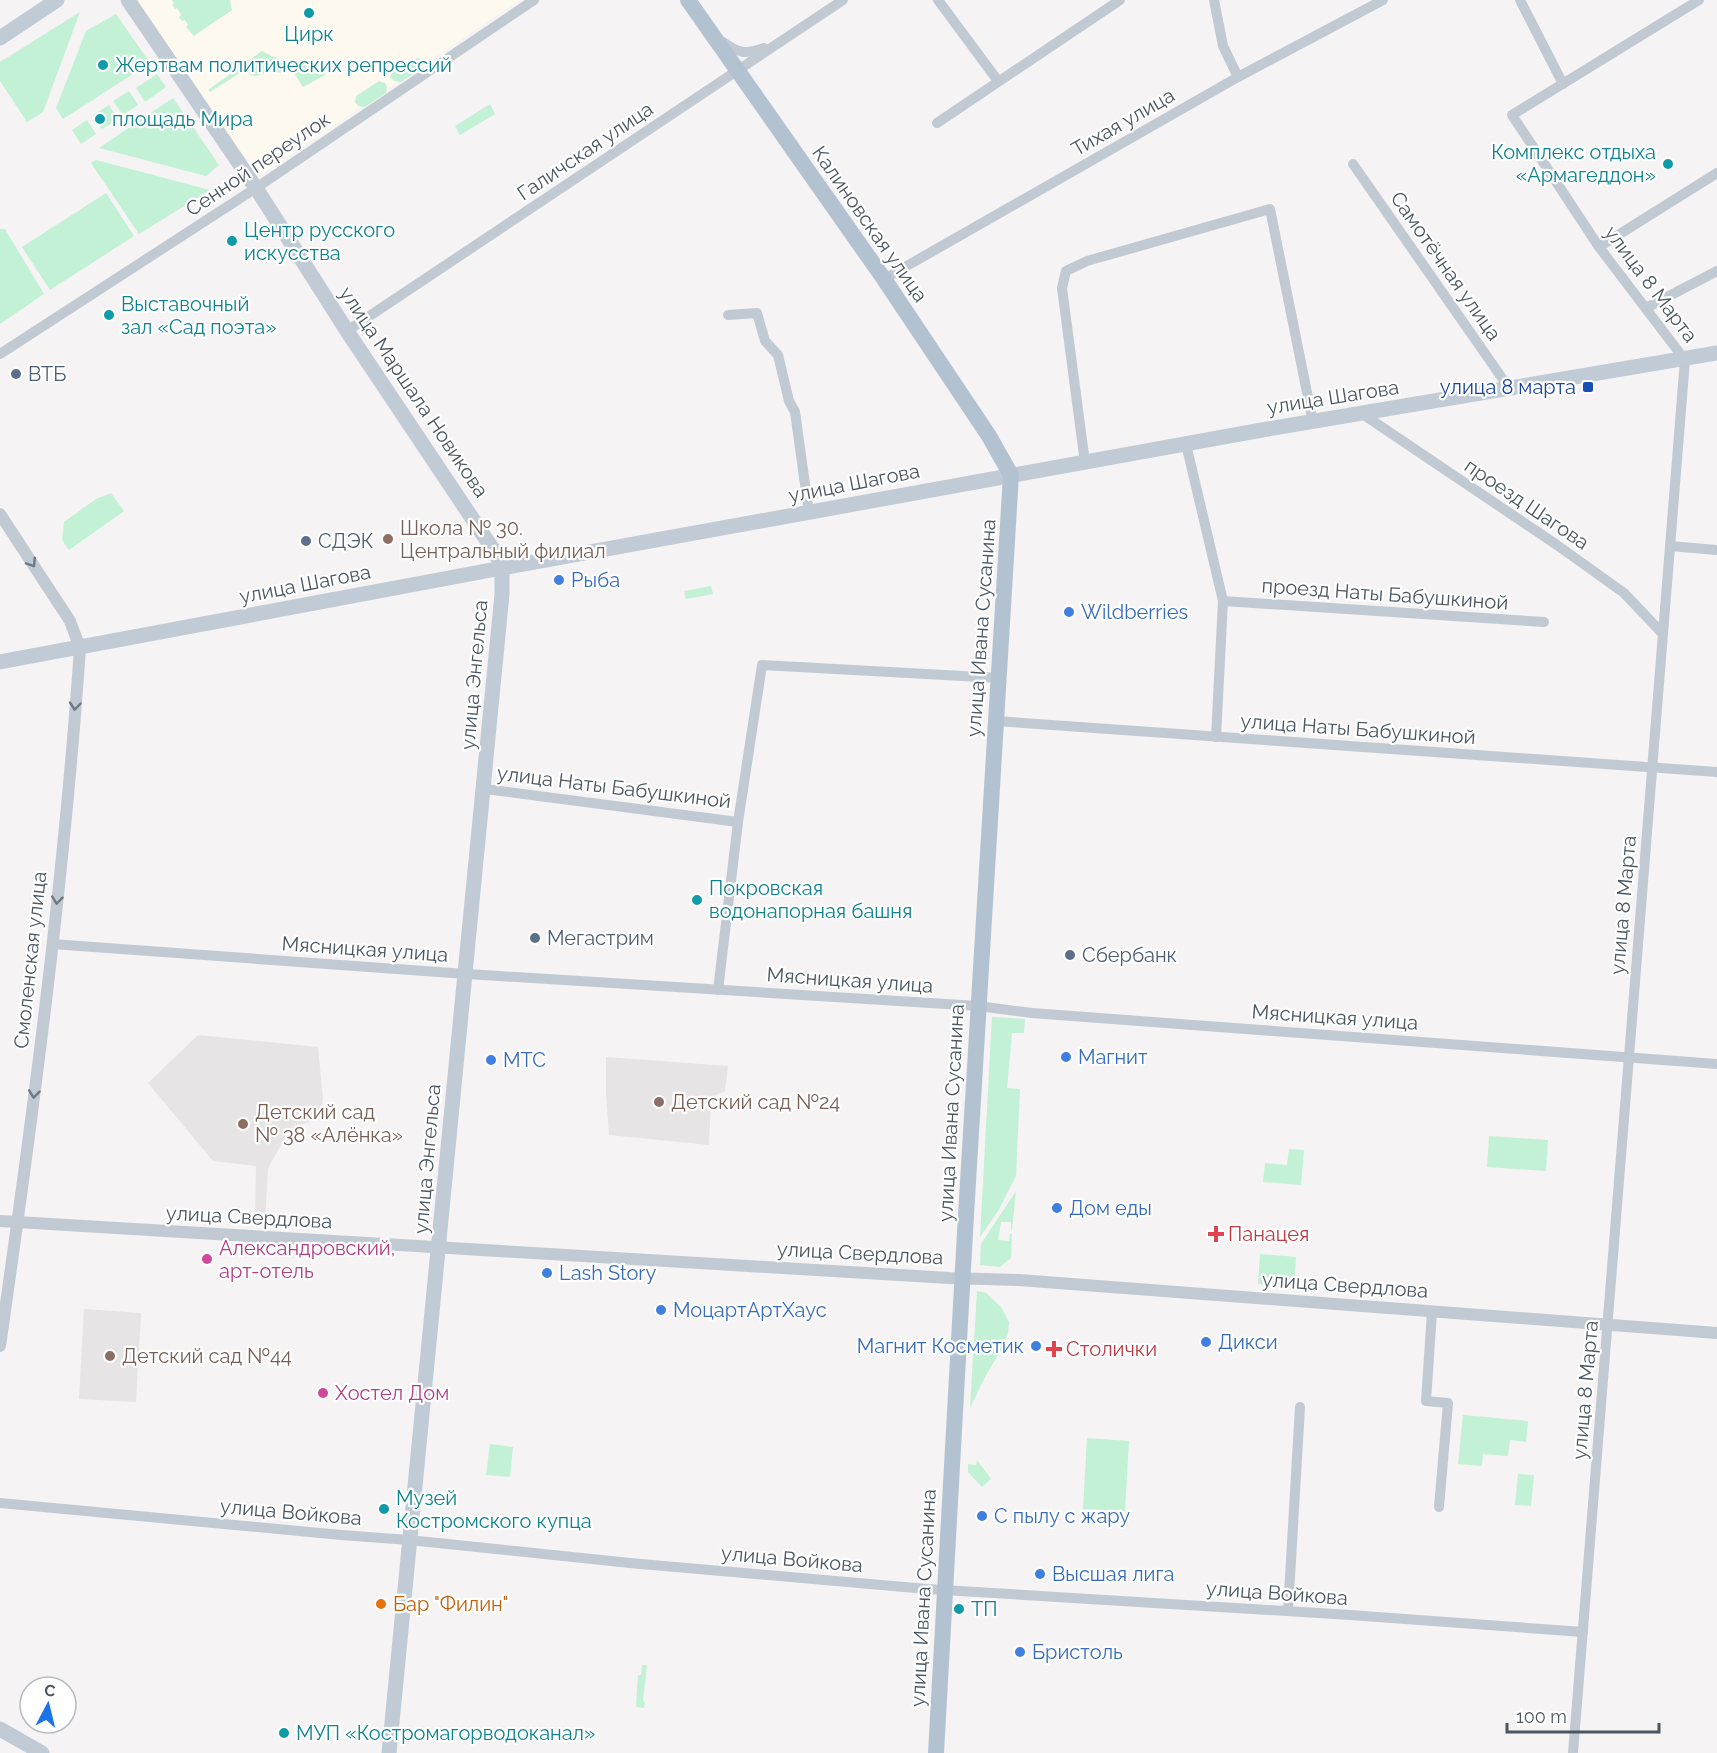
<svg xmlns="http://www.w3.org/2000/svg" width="1717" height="1753" font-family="Raleway,sans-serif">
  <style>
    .commercial { fill: #fdf9ef }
    .education { fill: #e6e4e5 }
    .green { fill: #c3f1d5 }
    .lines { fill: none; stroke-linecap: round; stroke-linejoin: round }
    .minor { stroke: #c1cad2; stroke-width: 10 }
    .tertiary { stroke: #c1cad2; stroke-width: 12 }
    .secondary { stroke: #c1cbd6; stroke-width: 15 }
    .primary { stroke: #b3c2d1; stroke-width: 16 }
    .oneway { stroke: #6e7983 }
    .culture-dot { fill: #0f9aa8; stroke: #fff; stroke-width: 2 }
    .service-dot { fill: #5c6f8a; stroke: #fff; stroke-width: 2 }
    .transit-dot { fill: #1a4fb4; stroke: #fff; stroke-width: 2 }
    .education-dot { fill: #8d6e63; stroke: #fff; stroke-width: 2 }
    .shop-dot { fill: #3f7fe0; stroke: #fff; stroke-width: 2 }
    .health-dot { fill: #e0444e; stroke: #fff; stroke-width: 2 }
    .hotel-dot { fill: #d1479c; stroke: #fff; stroke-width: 2 }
    .food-dot { fill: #e8710a; stroke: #fff; stroke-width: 2 }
    .labels { text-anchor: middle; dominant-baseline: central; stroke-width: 4.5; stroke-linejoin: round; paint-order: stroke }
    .culture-label { font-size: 20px; fill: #0d838f; stroke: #fff; text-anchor: start }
    .street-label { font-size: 20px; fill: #4a5661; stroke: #fff }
    .service-label { font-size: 20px; fill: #4e5e75; stroke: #fff; text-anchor: start }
    .transit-label { font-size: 20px; fill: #164399; stroke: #fff; text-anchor: end }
    .education-label { font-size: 20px; fill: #785e54; stroke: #fff; text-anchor: start }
    .shop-label { font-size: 20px; fill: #366cbe; stroke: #fff; text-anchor: start }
    .health-label { font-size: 20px; fill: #be3a42; stroke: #fff; text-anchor: start }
    .hotel-label { font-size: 20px; fill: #b23c85; stroke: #fff; text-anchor: start }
    .food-label { font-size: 20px; fill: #c56008; stroke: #fff; text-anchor: start }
  </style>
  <rect width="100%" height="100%" fill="#f5f3f3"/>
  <!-- commercial -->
  <path class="commercial" d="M137,0H520L258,177Z"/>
  <!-- education -->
  <g class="education">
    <path d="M198,1035L318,1047L323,1099L320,1118L290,1129L268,1168L265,1223L255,1222L256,1166L213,1161L148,1083Z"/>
    <path d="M606,1057L728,1066L725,1091L711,1097L709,1145L609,1135L606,1093Z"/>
    <path d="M84,1309L141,1313L136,1402L79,1399Z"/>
  </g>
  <!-- green -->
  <g class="green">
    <path d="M172,0H230L232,10L194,36L186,27L188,25L185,20L182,21L179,17L181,15L177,8L175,9L172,5L174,3Z"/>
    <path d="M80,12L43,112L27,122L0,81V62Z"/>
    <path d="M116,14L150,63L63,119L56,108L86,31Z"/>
    <path d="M262,51C280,62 305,67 326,65L325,75L303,87L294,73L269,72L256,76L251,75L246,69L210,92L208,90Z"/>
    <path d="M417,58L421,59L423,62L422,68L401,82L394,81L390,77L392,73Z"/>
    <path d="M157,74L166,87L145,102L136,88Z"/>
    <path d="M379,81L385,83L387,87L386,93L365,107L358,106L355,102L356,96Z"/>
    <path d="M129,91L138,105L123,115L113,101Z"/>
    <path d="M173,98L219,165L206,176L99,148Z"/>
    <path d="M490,104L495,114L460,135L455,126Z"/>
    <path d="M109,105L118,119L102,129L93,115Z"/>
    <path d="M87,120L96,134L81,144L72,130Z"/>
    <path d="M96,160L210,190L139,234L91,163Z"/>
    <path d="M106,193L134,236L50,290L22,247Z"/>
    <path d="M0,229H5L44,294L0,324Z"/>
    <path d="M111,493L124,511L69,550L62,540L64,522L96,499Z"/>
    <path d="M711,586L713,594L686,599L684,591Z"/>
    <path d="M992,1017L1025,1019L1024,1033H1012L1007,1088L1020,1089L1016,1176L998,1211L980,1237Z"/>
    <path d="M1489,1136L1548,1140L1546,1171L1487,1167Z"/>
    <path d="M1289,1149L1304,1150L1301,1185L1263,1182L1265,1163L1287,1165Z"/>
    <path d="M1016,1191L1012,1230H1011V1222H1001L998,1240L1009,1241L1010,1234H1012L1011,1258L1000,1267L980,1265L981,1244Z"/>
    <path d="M1260,1254L1296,1257L1294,1287L1258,1284Z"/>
    <path d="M977,1291L986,1293L1001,1307L1009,1322L1008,1333L1003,1347L986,1375L970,1408Z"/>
    <path d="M1463,1415L1528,1421L1526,1442L1510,1440L1508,1456L1483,1454L1482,1466L1458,1464Z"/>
    <path d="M1087,1438L1129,1441L1125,1511L1083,1509Z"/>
    <path d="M490,1444L513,1447L510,1477L486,1475Z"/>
    <path d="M977,1460L991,1479L982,1487L968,1472V1464L976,1465Z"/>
    <path d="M1518,1474L1534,1475L1531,1506L1515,1505Z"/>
    <path d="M642,1665H647L643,1701L645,1702L644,1708L636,1707L638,1675H641Z"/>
  </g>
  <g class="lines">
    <!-- minor -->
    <g class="minor">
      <path d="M938,0L998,81"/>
      <path d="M1214,0L1223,46L1238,77"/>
      <path d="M1520,0L1563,84"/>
      <path d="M723,42C738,53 746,55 764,48"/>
      <path d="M937,123L1120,0"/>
      <path d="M1353,164L1509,388"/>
      <path d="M1599,247L1717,173"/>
      <path d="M884,279L1238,77L1383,0"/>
      <path d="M1646,308L1717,271"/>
      <path d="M728,315L757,313L765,341L778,355L789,401L795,412L809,513"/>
      <path d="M347,331L843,0"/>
      <path d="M0,354L256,188L534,0"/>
      <path d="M1361,413L1557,545L1624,593L1663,634"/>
      <path d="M1186,444L1223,601L1216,737"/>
      <path d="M1085,463L1062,288L1066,271L1087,261L1270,209L1313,422"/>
      <path d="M1670,546L1717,550"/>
      <path d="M1223,601L1544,622"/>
      <path d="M996,721L1717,772"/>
      <path d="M485,789L738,822"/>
      <path d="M52,944L452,973L978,1006L1032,1013L1717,1064"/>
      <path d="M718,990L738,822L762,665L999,678"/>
      <path d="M1432,1312L1426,1401L1448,1403L1439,1507"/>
      <path d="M0,1503L341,1535L409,1540L630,1563L927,1589L1350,1615L1583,1632"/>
      <path d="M1288,1611L1300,1407"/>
      <path d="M1573,1753L1685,360L1599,247L1512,115L1699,0"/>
    </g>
    <!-- tertiary -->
    <g class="tertiary">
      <path d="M0,514L70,621L80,648C64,881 33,1115 0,1346"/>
      <path d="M0,1221L949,1278L1019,1280L1717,1333"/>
    </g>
    <!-- secondary -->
    <g class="secondary">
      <path d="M128,0L256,188L347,331L496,554L502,568V594C467,981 427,1367 389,1753"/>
      <path d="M0,38L57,0"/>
      <path d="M0,662L502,568L1262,430L1717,353"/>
      <path d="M0,1729L42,1753"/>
    </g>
    <!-- primary -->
    <path class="primary" d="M688,0L884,279L989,436L1011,475L966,1215L936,1753"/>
  </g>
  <!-- one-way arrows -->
  <defs><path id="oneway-chevron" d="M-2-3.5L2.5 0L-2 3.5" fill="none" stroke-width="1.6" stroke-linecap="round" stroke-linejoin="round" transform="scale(1.5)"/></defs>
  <g class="oneway">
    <use href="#oneway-chevron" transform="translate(32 563) rotate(57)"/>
    <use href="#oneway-chevron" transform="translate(75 706) rotate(95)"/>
    <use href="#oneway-chevron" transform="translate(57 900) rotate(96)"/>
    <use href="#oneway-chevron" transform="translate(34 1094) rotate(97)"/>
  </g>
  <!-- markers -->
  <g class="culture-dot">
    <circle cx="309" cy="13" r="6"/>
    <circle cx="103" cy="65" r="6"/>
    <circle cx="100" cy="119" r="6"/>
    <circle cx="1668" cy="164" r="6"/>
    <circle cx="232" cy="241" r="6"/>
    <circle cx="109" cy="315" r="6"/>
    <circle cx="697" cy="900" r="6"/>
    <circle cx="384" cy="1509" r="6"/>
    <circle cx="959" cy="1609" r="6"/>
    <circle cx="284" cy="1733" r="6"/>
  </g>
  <g class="service-dot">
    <circle cx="16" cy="374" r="6"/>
    <circle cx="306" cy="541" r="6"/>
    <circle cx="535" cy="938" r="6"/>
    <circle cx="1070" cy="955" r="6"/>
  </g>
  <rect class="transit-dot" x="1582" y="381" width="12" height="12" rx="3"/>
  <g class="education-dot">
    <circle cx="388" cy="539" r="6"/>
    <circle cx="659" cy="1102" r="6"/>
    <circle cx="243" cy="1124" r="6"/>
    <circle cx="110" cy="1356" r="6"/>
  </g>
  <g class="shop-dot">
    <circle cx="559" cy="580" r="6"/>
    <circle cx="1069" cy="612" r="6"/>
    <circle cx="1066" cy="1057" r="6"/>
    <circle cx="491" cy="1060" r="6"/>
    <circle cx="1057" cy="1208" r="6"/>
    <circle cx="547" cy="1273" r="6"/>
    <circle cx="661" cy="1310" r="6"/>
    <circle cx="1206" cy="1342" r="6"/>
    <circle cx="1036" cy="1346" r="6"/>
    <circle cx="982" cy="1516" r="6"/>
    <circle cx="1040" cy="1574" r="6"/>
    <circle cx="1020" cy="1652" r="6"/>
  </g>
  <g class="health-dot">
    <path d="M1213 1225h6v6h6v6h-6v6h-6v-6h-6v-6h6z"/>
    <path d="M1051 1340h6v6h6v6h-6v6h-6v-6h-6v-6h6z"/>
  </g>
  <g class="hotel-dot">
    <circle cx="207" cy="1259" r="6"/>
    <circle cx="323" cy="1393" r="6"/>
  </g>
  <circle class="food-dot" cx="381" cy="1604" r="6"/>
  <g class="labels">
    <!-- culture labels -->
    <g class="culture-label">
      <text x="309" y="34" text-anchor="middle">Цирк</text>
      <text x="115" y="65">Жертвам политических репрессий</text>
      <text x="112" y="119">площадь Мира</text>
      <text x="1656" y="152" text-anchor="end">Комплекс отдыха<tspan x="1656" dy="23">«Армагеддон»</tspan></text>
      <text x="244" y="230">Центр русского<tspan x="244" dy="23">искусства</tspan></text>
      <text x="121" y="304">Выставочный<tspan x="121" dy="23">зал «Сад поэта»</tspan></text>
      <text x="709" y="888">Покровская<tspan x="709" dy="23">водонапорная башня</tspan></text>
      <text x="396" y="1498">Музей<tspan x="396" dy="23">Костромского купца</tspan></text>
      <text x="971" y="1609">ТП</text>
      <text x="296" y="1733">МУП «Костромагорводоканал»</text>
    </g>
    <!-- street labels -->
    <g class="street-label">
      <text transform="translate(1123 122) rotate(-30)">Тихая улица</text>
      <text transform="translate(585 151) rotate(-34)">Галичская улица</text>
      <text transform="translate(258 164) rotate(-34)">Сенной переулок</text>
      <text transform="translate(870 224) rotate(55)">Калиновская улица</text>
      <text transform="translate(1446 266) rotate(55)">Самотёчная улица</text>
      <text transform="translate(1651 284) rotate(53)">улица 8 Марта</text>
      <text transform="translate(414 392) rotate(56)">улица Маршала Новикова</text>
      <text transform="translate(1333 397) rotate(-9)">улица Шагова</text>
      <text transform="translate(854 483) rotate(-11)">улица Шагова</text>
      <text transform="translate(1527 504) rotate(34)">проезд Шагова</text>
      <text transform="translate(305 584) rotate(-11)">улица Шагова</text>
      <text transform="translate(1385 594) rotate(4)">проезд Наты Бабушкиной</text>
      <text transform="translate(981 628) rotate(-86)">улица Ивана Сусанина</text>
      <text transform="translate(474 675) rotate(-85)">улица Энгельса</text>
      <text transform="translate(1358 729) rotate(4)">улица Наты Бабушкиной</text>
      <text transform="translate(614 787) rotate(7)">улица Наты Бабушкиной</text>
      <text transform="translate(1623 905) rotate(-85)">улица 8 Марта</text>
      <text transform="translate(365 949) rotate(4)">Мясницкая улица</text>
      <text transform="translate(30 960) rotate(-84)">Смоленская улица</text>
      <text transform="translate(850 980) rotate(4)">Мясницкая улица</text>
      <text transform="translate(1335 1017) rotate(4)">Мясницкая улица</text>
      <text transform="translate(951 1113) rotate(-87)">улица Ивана Сусанина</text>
      <text transform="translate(427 1159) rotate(-85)">улица Энгельса</text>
      <text transform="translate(249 1217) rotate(3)">улица Свердлова</text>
      <text transform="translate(860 1253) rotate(3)">улица Свердлова</text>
      <text transform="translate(1345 1285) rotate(4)">улица Свердлова</text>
      <text transform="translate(1585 1390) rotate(-85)">улица 8 Марта</text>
      <text transform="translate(291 1512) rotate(5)">улица Войкова</text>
      <text transform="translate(792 1559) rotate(5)">улица Войкова</text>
      <text transform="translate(1277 1593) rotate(4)">улица Войкова</text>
      <text transform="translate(923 1598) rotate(-87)">улица Ивана Сусанина</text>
    </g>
    <!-- service labels -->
    <g class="service-label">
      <text x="28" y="374">ВТБ</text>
      <text x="318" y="541">СДЭК</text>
      <text x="547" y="938">Мегастрим</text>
      <text x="1082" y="955">Сбербанк</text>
    </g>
    <!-- transit labels -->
    <g class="transit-label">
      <text x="1576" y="387">улица 8 марта</text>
    </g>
    <!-- education labels -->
    <g class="education-label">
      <text x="400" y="528">Школа № 30.<tspan x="400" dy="23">Центральный филиал</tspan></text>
      <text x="671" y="1102">Детский сад №24</text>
      <text x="255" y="1112">Детский сад<tspan x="255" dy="23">№ 38 «Алёнка»</tspan></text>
      <text x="122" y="1356">Детский сад №44</text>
    </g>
    <!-- shop labels -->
    <g class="shop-label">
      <text x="571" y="580">Рыба</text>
      <text x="1081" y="612">Wildberries</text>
      <text x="1078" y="1057">Магнит</text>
      <text x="503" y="1060">МТС</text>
      <text x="1069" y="1208">Дом еды</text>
      <text x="559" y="1273">Lash Story</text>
      <text x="673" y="1310">МоцартАртХаус</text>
      <text x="1218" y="1342">Дикси</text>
      <text x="1024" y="1346" text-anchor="end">Магнит Косметик</text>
      <text x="994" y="1516">С пылу с жару</text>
      <text x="1052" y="1574">Высшая лига</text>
      <text x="1032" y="1652">Бристоль</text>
    </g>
    <!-- health labels -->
    <g class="health-label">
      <text x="1228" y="1234">Панацея</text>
      <text x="1066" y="1349">Столички</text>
    </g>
    <!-- hotel labels -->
    <g class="hotel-label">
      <text x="219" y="1248">Александровский,<tspan x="219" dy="23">арт-отель</tspan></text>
      <text x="335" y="1393">Хостел Дом</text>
    </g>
    <!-- food labels -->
    <g class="food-label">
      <text x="393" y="1604">Бар "Филин"</text>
    </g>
  </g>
  <!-- north arrow -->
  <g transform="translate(48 1705) rotate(7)"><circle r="28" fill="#ffffff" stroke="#b7bbc0" stroke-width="1.5"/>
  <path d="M0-4.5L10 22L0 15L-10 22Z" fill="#1a73e8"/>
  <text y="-9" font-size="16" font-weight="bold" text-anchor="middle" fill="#4a5661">С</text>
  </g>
  <!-- scale -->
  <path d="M1507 1723v9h152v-9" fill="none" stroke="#4a5661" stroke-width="3"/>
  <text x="1516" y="1723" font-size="18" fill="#4a5661" stroke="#ffffff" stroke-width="4.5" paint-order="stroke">100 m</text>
</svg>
